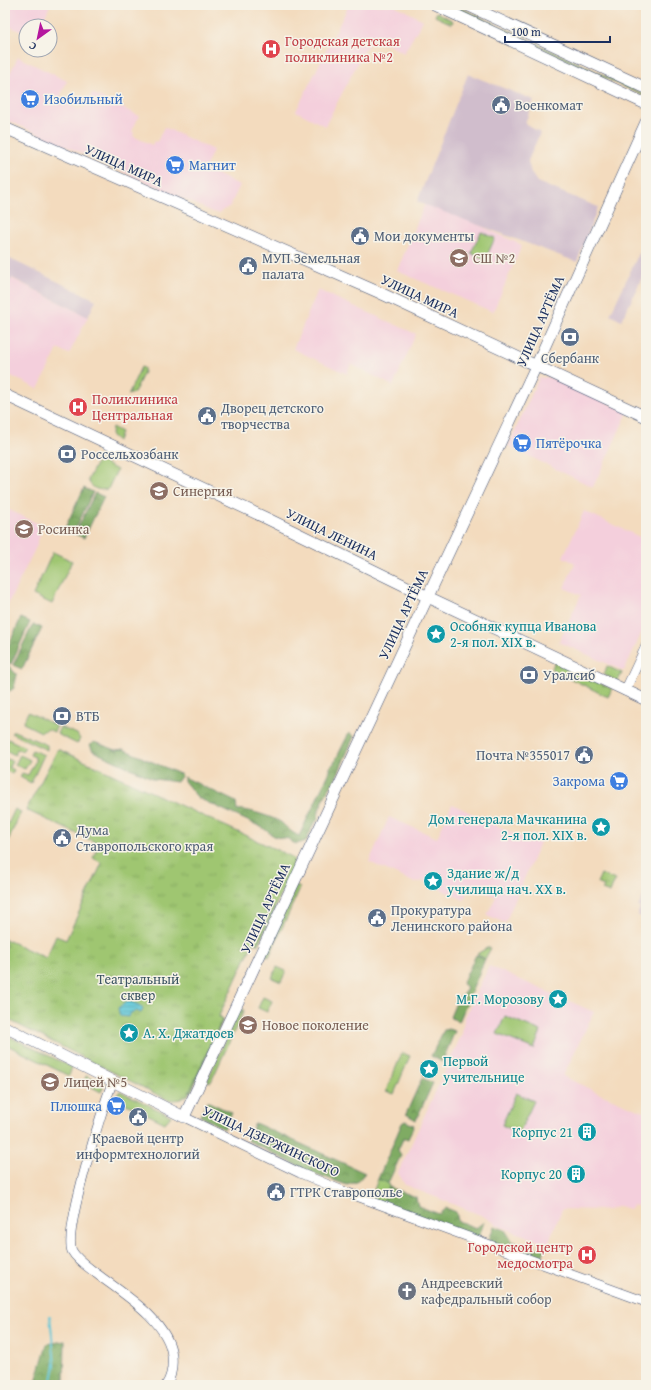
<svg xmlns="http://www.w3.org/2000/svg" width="651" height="1390" font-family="'Gentium Book Plus',serif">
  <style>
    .built { fill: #f4cfdc }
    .industrial { fill: #d0bdcc }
    .grass { fill: #9fc671; stroke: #5d7a68 }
    .forest { fill: url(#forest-crowns); stroke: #4d6d60 }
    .park { fill: url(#park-tufts); stroke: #5d7a68 }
    .water { fill: url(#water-rules); stroke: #3c7b9b }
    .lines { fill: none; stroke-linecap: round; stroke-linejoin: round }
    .stream { stroke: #5dc7d8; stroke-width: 2 }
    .minor-casing { stroke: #3b496c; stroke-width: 10 }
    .major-casing { stroke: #3b496c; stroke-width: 12 }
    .minor { stroke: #fff; stroke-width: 9 }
    .major { stroke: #fff; stroke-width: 11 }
    .labels { text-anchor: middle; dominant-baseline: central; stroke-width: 3; stroke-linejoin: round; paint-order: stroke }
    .health-label { font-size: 14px; fill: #be3a42; stroke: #f7f3e8; text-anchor: start }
    .shop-label { font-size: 14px; fill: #366cbe; stroke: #f7f3e8; text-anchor: start }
    .service-label { font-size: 14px; fill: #4e5e75; stroke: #f7f3e8; text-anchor: start }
    .street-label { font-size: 14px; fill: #1b2f5e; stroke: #f7f3e8 }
    .education-label { font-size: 14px; fill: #785e54; stroke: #f7f3e8; text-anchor: start }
    .culture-label { font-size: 14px; fill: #0d838f; stroke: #f7f3e8; text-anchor: start }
    .park-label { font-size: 14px; fill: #3c5563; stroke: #f7f3e8 }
    .worship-label { font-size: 14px; fill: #5b616d; stroke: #f7f3e8; text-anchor: start }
  </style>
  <defs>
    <pattern id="forest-crowns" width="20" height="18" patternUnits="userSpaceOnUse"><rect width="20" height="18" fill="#7fab63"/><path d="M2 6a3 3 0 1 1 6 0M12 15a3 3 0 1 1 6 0" fill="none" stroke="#678c55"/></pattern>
    <pattern id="park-tufts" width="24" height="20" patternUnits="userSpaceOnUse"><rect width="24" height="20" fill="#9fc671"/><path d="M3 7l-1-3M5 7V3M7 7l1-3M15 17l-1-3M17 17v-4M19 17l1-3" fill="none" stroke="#88aa64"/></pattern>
    <pattern id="water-rules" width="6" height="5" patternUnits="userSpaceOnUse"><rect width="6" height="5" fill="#5dc7d8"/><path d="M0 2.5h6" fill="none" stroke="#4ca2b2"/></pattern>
  </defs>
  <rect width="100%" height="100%" fill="#f7f3e8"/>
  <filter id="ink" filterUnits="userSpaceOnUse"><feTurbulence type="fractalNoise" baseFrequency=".025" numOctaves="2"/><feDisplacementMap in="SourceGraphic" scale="8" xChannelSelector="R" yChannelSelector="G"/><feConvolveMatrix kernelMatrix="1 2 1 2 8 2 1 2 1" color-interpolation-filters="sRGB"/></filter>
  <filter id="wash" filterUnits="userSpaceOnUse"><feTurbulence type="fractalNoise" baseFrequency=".012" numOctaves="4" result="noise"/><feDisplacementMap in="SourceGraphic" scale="16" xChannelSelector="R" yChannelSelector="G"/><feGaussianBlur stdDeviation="0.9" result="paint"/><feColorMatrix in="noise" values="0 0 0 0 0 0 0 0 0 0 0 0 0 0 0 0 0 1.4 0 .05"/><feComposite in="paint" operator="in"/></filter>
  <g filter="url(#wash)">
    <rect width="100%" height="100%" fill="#f3dbbe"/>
    <!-- built -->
    <g class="built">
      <path d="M5,5H50L41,26H26V34L5,24Z"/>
      <path d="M349,5H394L423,20L404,53L387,44L372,42L366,47L325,126L296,111Z"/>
      <path d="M18,57L67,81L60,97L62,98L61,101L79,110L81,108L84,109L92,93L139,116L132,131L134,133L133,136L152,145L154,141L157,142L164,127L213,150L206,166L208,167L207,170L240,185L230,206L218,213L213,212L5,119V75L10,73Z"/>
      <path d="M426,201L522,245L493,312L397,271Z"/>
      <path d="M11,278L88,317L69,354L58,349L38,389L5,373V291Z"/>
      <path d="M318,290L416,334L393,386L351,364L347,374L293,349Z"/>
      <path d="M548,377L628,412L593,487L508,446L539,378Z"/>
      <path d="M5,508L43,526L36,547L5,610Z"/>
      <path d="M584,511L646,540V623L624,671L559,642L581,595L564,588L575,563L563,557Z"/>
      <path d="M452,804L527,840L531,833L542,838L505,923L487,915L496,897L471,885L464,900L423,881L415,883L369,862L389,817L437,838Z"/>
      <path d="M489,966L594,1012L563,1076L600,1094L646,1113V1208L633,1205L629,1209L619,1206L608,1210L562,1209L548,1244L499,1226L483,1216L405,1185L398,1173L462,1034L464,1019Z"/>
    </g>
    <!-- industrial -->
    <g class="industrial">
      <path d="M468,74L534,100L525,123L540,133L528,161L531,173L537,182L598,207L577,262L417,202Z"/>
      <path d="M639,253L646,256V269L622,320L610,315Z"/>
      <path d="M6,257L96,300L88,317L12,278L5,291Z"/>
      <path d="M646,891V916L645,919L637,915L640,908L638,907Z"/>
    </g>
    <!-- grass -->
    <g class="grass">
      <path d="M448,5H454L646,95L644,96Z"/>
      <path d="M437,12L453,21L452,24L435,16Z"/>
      <path d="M481,232L495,238L485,260L471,253Z"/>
      <path d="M141,367L144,368V372L134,393L128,395Z"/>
      <path d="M112,427L121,432L118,441L111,435Z"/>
      <path d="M98,460L117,470L108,489C98,491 92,489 88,480Z"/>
      <path d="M53,552L72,561L52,604L33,595Z"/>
      <path d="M607,666L622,673L618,681L604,675Z"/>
      <path d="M28,712L57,726L54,732L48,729L41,732L23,723Z"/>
      <path d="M60,727L77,734L80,739L77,744L57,734Z"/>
      <path d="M14,731L47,745V750L11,733Z"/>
      <path d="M8,739L25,747L22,751L17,749L15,755L5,750Z"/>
      <path d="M32,750L44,755L31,783L20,777L22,773L28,775L35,762V757L30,755Z"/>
      <path d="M20,755L30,760L25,769L15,765Z"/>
      <path d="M5,758L12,761L9,767L14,770L12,774L5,770Z"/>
      <path d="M15,809L21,812L7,843H5V830Z"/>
      <path d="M296,886L300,888L269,957L265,955Z"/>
      <path d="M275,903V910L259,944H255L254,943Z"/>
      <path d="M487,948H491L485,959L477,954Z"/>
      <path d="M277,967L286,971L281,982L272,978Z"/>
      <path d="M263,997L272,1001L267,1012L258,1008Z"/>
      <path d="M239,1010H244L211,1082L207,1081Z"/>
      <path d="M220,1016L223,1020L191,1092L187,1089Z"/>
      <path d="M505,1016L541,1031L534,1049L497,1034Z"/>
      <path d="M6,1035L72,1067L69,1076L5,1044Z"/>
      <path d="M402,1053L410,1056L394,1094L386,1091Z"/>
      <path d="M429,1061L433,1065V1069L430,1074L423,1075Z"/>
      <path d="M86,1076L102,1083L103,1087L101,1092L84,1083Z"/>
      <path d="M120,1091L122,1092L171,1116L165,1123L114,1098Z"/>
      <path d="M516,1093L534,1101L519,1133L502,1125Z"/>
      <path d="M378,1179L388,1183L389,1187L383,1203L371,1198Z"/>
    </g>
    <!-- forest -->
    <g class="forest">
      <path d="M84,488L93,492L73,534L64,530Z"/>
      <path d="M95,493L104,497L84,538L75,534Z"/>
      <path d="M21,618L30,622L11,664L5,661V653Z"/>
      <path d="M33,624L42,628L22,669L13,665Z"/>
      <path d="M5,662L17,675L14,688L10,691L5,690Z"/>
      <path d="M349,733L354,736L352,741L336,778L326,794L319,810L318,819L313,825L306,841L297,844L291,842L289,839L275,837L263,828L198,798L184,781V777L236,802L237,810C245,808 276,818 282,823C288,829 291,832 299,836L330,771V767L334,763Z"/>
      <path d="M94,742L116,750L123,749L182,775L177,782L154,779L93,751L90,745Z"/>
      <path d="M476,955L485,959L459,1022L450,1017L458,998L462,996L467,987L462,984Z"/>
      <path d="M448,1029L455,1031L442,1062L431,1056L444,1030Z"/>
      <path d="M422,1078L433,1083L416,1120L406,1114Z"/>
      <path d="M207,1101L232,1113L224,1129L200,1116Z"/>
      <path d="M405,1121L414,1125L408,1139H403L398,1150L401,1155L388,1183L378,1179L402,1123Z"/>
      <path d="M255,1123L365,1173L357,1182L347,1185L310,1172L247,1140Z"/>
      <path d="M389,1187L416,1197L418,1206L439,1214L446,1208L456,1212L458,1221L476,1228L484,1222L478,1239L383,1203Z"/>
      <path d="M494,1226L505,1230L512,1241L536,1249L546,1245L541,1262L488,1243Z"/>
      <path d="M65,1341L64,1385H35L47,1344Z"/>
    </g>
    <!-- park -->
    <g class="park">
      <path d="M555,662L612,689L608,697L551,669Z"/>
      <path d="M58,749L290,856L294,860L293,868L258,942L253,943L219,1016L222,1020L188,1095C180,1101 173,1101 164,1098L5,1018V939L46,958L56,936L66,940L102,863L93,858L99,844L26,810Z"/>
      <path d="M601,874L615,880L610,893L602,890L604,886L597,883Z"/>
    </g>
    <!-- water -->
    <path class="water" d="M128,1001L139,1005L143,1009L141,1013L137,1011L132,1012L128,1017L120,1016L118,1008Z"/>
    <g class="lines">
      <!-- stream -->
      <path class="stream" d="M50,1316L55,1365L51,1385"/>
    </g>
  </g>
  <g filter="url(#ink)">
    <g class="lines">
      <defs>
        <g id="minor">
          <path d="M625,691L646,646"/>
          <path d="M113,1081C103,1105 63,1232 72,1251C77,1260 88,1267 97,1274C122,1293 169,1321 172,1356C173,1367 172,1376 166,1385"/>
          <path d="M184,1117L300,1173L343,1191L646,1302"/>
        </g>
        <g id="major">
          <path d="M435,5L646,104"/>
          <path d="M467,5L646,88"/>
          <path d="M5,128L378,292L646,417"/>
          <path d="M5,395L268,519L428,597L646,700"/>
          <path d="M5,1027L184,1117L536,366L646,122"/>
        </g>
      </defs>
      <!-- minor casing -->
      <use href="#minor" class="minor-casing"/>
      <!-- major casing -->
      <use href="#major" class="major-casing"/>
      <!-- minor -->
      <use href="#minor" class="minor"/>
      <!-- major -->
      <use href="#major" class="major"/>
    </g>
  </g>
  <!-- icons -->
  <defs>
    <symbol id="hospital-disc" viewBox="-11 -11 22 22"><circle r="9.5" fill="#e0444e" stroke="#f7f3e8"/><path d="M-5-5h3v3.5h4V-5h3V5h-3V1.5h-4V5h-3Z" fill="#fff"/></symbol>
    <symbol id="supermarket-disc" viewBox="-11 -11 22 22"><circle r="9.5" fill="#3f7fe0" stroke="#f7f3e8"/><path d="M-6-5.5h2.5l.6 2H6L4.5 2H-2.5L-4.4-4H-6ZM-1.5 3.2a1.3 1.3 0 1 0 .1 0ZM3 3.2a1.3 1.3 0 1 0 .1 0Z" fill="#fff"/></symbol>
    <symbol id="civic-disc" viewBox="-11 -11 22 22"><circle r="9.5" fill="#5c6f8a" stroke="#f7f3e8"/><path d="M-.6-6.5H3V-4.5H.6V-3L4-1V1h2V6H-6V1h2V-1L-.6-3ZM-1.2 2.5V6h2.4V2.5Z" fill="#fff"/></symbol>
    <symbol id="school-disc" viewBox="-11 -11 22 22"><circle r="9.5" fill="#8d6e63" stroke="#f7f3e8"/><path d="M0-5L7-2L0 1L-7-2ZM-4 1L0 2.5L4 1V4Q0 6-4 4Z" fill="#fff"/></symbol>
    <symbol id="bank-disc" viewBox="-11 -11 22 22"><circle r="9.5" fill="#5c6f8a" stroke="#f7f3e8"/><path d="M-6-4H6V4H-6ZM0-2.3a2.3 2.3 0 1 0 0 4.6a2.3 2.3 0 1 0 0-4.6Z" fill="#fff"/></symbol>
    <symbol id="university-disc" viewBox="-11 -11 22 22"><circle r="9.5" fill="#8d6e63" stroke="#f7f3e8"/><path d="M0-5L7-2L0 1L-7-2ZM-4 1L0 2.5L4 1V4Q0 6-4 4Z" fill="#fff"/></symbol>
    <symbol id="sight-disc" viewBox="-11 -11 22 22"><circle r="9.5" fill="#0f9aa8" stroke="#f7f3e8"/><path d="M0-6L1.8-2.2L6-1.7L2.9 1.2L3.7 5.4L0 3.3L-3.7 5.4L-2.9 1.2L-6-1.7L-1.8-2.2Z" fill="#fff"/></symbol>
    <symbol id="building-disc" viewBox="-11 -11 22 22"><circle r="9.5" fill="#0f9aa8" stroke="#f7f3e8"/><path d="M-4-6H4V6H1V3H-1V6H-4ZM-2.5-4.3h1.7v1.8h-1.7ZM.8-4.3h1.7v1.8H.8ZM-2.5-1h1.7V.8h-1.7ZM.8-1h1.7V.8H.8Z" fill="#fff"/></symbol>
    <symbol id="church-disc" viewBox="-11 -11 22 22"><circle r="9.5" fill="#6b7280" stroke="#f7f3e8"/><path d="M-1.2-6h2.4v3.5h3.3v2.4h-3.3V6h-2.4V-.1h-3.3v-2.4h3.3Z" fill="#fff"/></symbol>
  </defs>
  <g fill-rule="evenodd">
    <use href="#hospital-disc" x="260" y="38" width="22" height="22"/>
    <use href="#supermarket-disc" x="19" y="88" width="22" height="22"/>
    <use href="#civic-disc" x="490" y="94" width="22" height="22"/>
    <use href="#supermarket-disc" x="164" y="154" width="22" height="22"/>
    <use href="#civic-disc" x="349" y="225" width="22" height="22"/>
    <use href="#school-disc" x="448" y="247" width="22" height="22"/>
    <use href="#civic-disc" x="237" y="255" width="22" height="22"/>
    <use href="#bank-disc" x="559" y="326" width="22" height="22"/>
    <use href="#hospital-disc" x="67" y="396" width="22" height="22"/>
    <use href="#civic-disc" x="196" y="405" width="22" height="22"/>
    <use href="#supermarket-disc" x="511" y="432" width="22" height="22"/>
    <use href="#bank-disc" x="56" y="443" width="22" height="22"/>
    <use href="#university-disc" x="148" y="480" width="22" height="22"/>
    <use href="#school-disc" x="13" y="518" width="22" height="22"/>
    <use href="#sight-disc" x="425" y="623" width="22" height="22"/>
    <use href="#bank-disc" x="518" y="664" width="22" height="22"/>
    <use href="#bank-disc" x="51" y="705" width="22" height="22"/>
    <use href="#civic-disc" x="573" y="744" width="22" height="22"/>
    <use href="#supermarket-disc" x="608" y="770" width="22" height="22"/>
    <use href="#sight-disc" x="590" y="816" width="22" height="22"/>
    <use href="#civic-disc" x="51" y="827" width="22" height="22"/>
    <use href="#sight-disc" x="422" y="870" width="22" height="22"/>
    <use href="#civic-disc" x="366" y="907" width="22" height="22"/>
    <use href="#sight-disc" x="547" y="988" width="22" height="22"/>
    <use href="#school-disc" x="237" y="1014" width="22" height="22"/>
    <use href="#sight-disc" x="118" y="1022" width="22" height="22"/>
    <use href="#sight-disc" x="418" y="1058" width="22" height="22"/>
    <use href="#school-disc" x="39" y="1071" width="22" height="22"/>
    <use href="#supermarket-disc" x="105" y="1095" width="22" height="22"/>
    <use href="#civic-disc" x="127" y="1106" width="22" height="22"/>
    <use href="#building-disc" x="576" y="1121" width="22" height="22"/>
    <use href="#building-disc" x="565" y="1163" width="22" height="22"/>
    <use href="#civic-disc" x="265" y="1181" width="22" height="22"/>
    <use href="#hospital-disc" x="576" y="1244" width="22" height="22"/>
    <use href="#church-disc" x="396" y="1280" width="22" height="22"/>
  </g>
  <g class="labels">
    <!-- health labels -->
    <g class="health-label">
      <text x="285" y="41">Городская детская<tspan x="285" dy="16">поликлиника №2</tspan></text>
      <text x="92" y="399">Поликлиника<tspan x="92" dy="16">Центральная</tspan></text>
      <text x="573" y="1247" text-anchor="end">Городской центр<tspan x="573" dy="16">медосмотра</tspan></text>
    </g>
    <!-- shop labels -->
    <g class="shop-label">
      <text x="44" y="99">Изобильный</text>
      <text x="189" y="165">Магнит</text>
      <text x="536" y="443">Пятёрочка</text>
      <text x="605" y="781" text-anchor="end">Закрома</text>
      <text x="102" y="1106" text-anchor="end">Плюшка</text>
    </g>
    <!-- service labels -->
    <g class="service-label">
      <text x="515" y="105">Военкомат</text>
      <text x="374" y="236">Мои документы</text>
      <text x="262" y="258">МУП Земельная<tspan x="262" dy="16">палата</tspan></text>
      <text x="570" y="358" text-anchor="middle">Сбербанк</text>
      <text x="221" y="408">Дворец детского<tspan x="221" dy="16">творчества</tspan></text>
      <text x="81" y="454">Россельхозбанк</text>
      <text x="543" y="675">Уралсиб</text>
      <text x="76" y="716">ВТБ</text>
      <text x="570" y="755" text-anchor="end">Почта №355017</text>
      <text x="76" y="830">Дума<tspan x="76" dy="16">Ставропольского края</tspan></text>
      <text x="391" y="910">Прокуратура<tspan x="391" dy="16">Ленинского района</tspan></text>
      <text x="138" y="1138" text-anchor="middle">Краевой центр<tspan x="138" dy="16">информтехнологий</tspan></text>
      <text x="290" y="1192">ГТРК Ставрополье</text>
    </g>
    <!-- street labels -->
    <g class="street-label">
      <text transform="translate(124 165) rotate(24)">УЛИЦА МИРА</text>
      <text transform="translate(420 296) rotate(25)">УЛИЦА МИРА</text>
      <text transform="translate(540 321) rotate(-66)">УЛИЦА АРТЁМА</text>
      <text transform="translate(332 534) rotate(26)">УЛИЦА ЛЕНИНА</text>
      <text transform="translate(403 614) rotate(-65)">УЛИЦА АРТЁМА</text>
      <text transform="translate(265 908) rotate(-65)">УЛИЦА АРТЁМА</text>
      <text transform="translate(271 1141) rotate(25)">УЛИЦА ДЗЕРЖИНСКОГО</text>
    </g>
    <!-- education labels -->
    <g class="education-label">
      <text x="473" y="258">СШ №2</text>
      <text x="173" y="491">Синергия</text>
      <text x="38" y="529">Росинка</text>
      <text x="262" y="1025">Новое поколение</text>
      <text x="64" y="1082">Лицей №5</text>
    </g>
    <!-- culture labels -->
    <g class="culture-label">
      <text x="450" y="626">Особняк купца Иванова<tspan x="450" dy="16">2-я пол. XIX в.</tspan></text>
      <text x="587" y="819" text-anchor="end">Дом генерала Мачканина<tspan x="587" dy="16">2-я пол. XIX в.</tspan></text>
      <text x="447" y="873">Здание ж/д<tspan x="447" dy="16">училища нач. ХХ в.</tspan></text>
      <text x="544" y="999" text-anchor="end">М.Г. Морозову</text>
      <text x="143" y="1033">А. Х. Джатдоев</text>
      <text x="443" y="1061">Первой<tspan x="443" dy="16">учительнице</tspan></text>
      <text x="573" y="1132" text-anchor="end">Корпус 21</text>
      <text x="562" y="1174" text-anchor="end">Корпус 20</text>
    </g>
    <!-- park labels -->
    <g class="park-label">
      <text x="138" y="979">Театральный<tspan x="138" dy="16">сквер</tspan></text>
    </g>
    <!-- worship labels -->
    <g class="worship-label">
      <text x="421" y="1283">Андреевский<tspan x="421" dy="16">кафедральный собор</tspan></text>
    </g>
  </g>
  <!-- margin -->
  <rect width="651" height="1390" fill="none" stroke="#f7f3e8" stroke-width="20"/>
  <!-- north arrow -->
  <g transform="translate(38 38) rotate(213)"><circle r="19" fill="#f7f3e8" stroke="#9fa5b1"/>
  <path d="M0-3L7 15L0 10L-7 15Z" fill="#b5179e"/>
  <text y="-6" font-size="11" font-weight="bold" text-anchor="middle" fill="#1b2f5e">С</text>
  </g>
  <!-- scale -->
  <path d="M505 36v6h105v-6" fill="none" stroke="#1b2f5e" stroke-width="2"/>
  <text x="511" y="36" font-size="12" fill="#1b2f5e" stroke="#f7f3e8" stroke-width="3" paint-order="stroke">100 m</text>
</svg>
